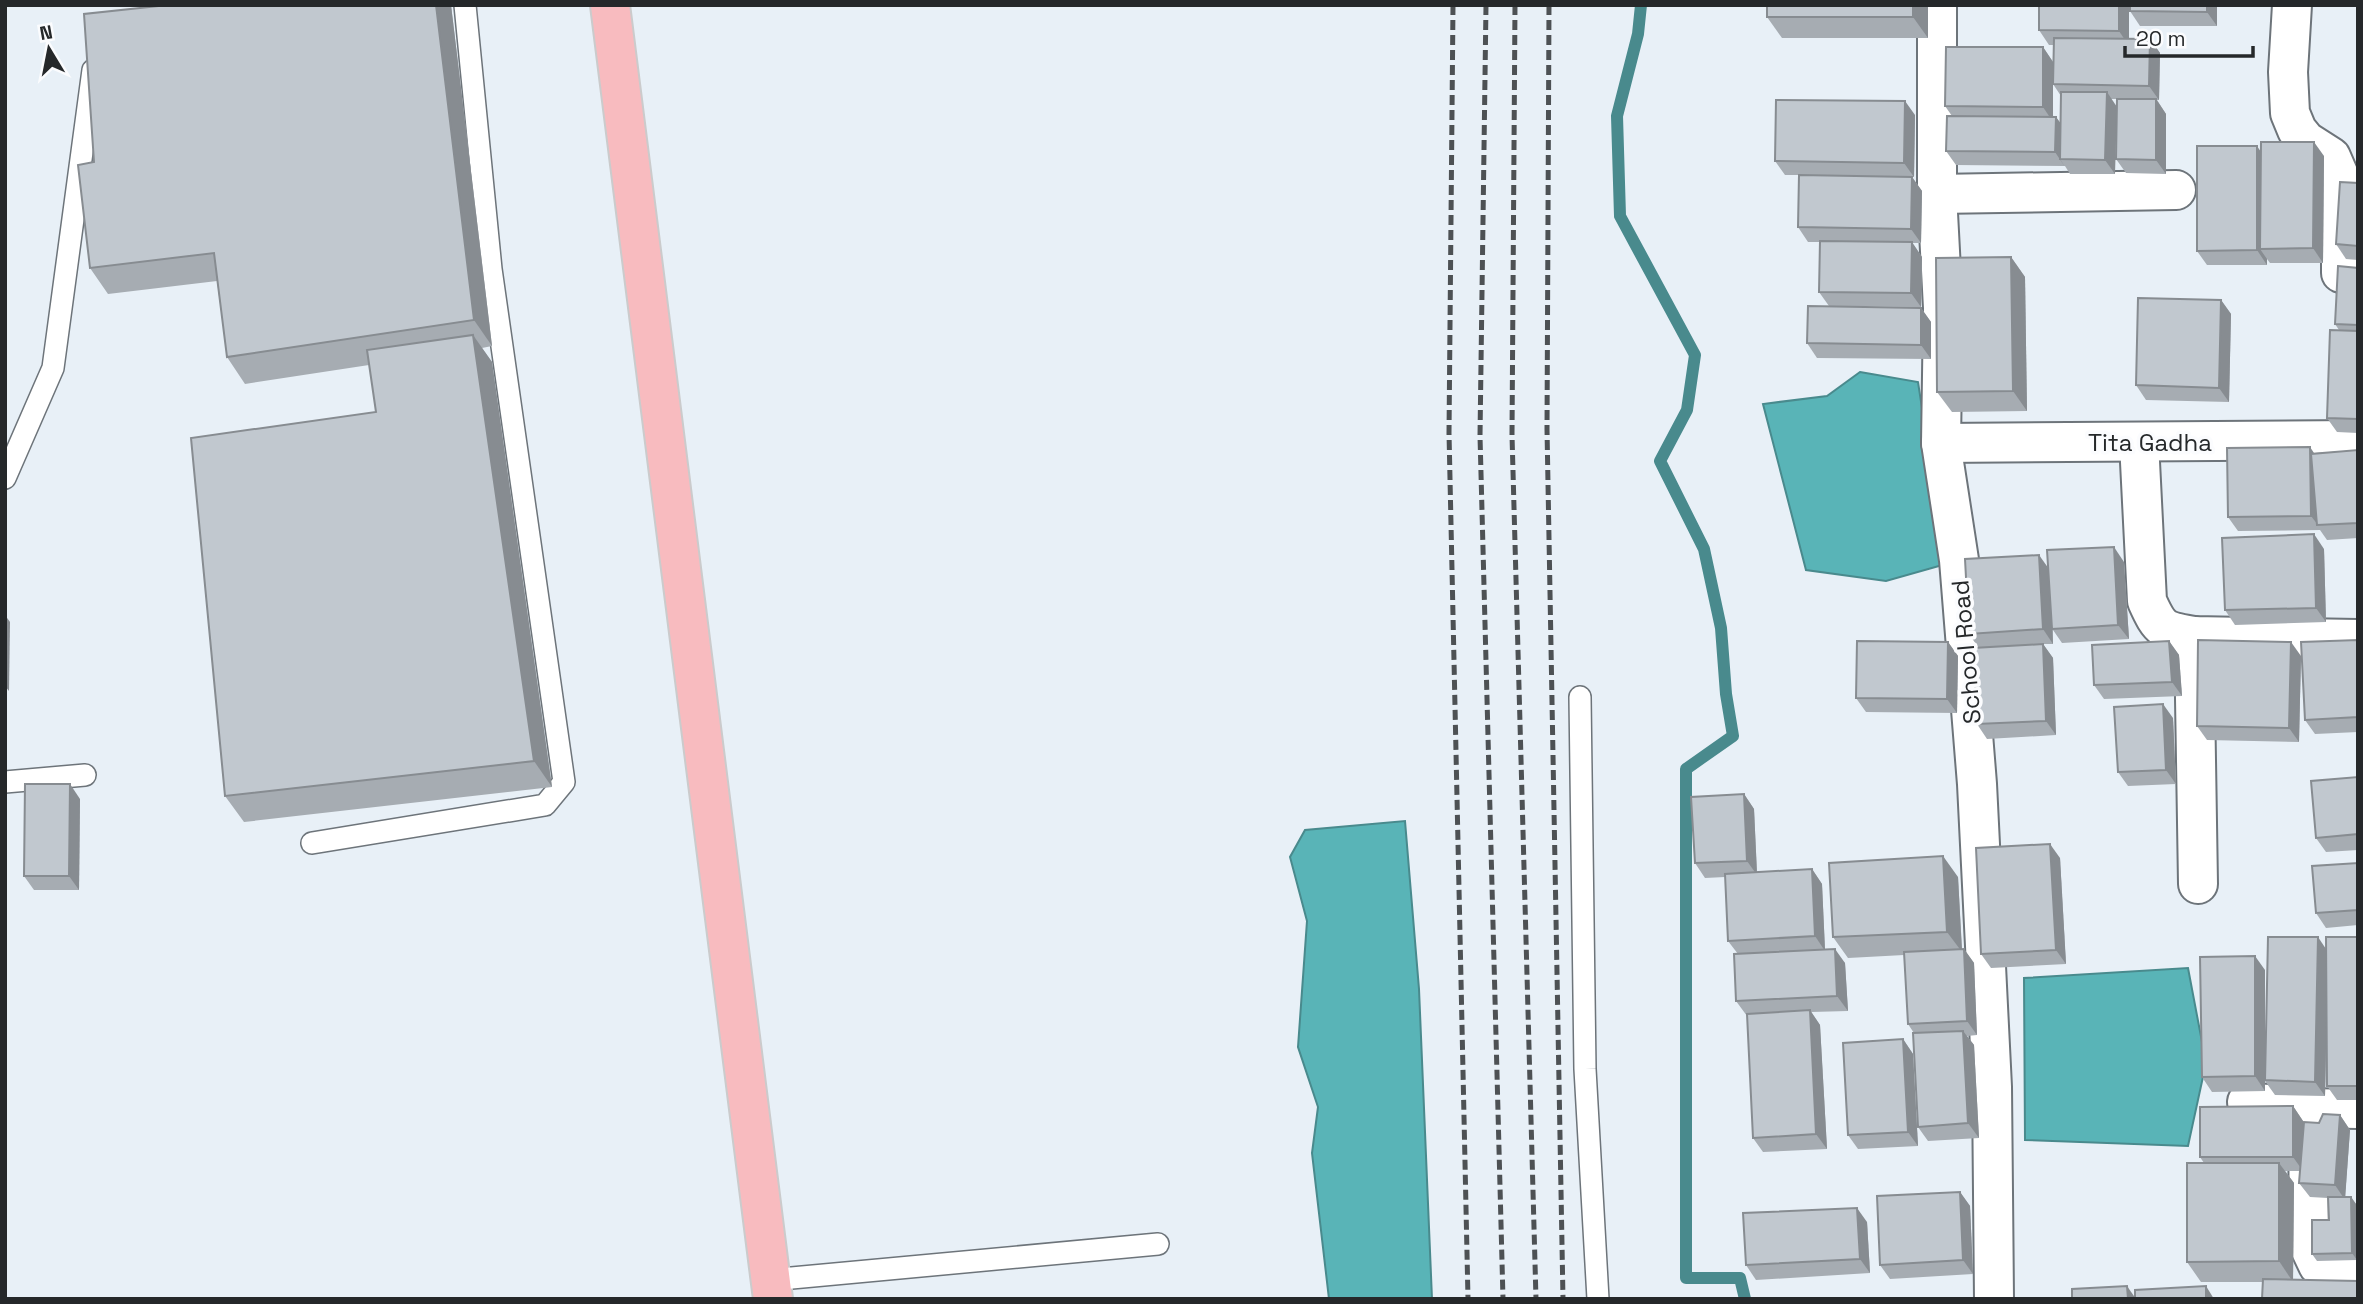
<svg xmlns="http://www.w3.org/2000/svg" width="2363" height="1304" font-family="'Space Grotesk',sans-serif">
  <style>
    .water { fill: #59b4b7; stroke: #498a8d; stroke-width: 2 }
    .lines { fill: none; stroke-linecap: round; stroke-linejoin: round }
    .stream { stroke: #498a8d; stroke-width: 12 }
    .lane-casing { stroke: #6d747a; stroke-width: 24 }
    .street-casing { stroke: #6d747a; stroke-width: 42 }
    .primary-casing { stroke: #cbcbcc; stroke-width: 42 }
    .lane { stroke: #fff; stroke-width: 21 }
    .street { stroke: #fff; stroke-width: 38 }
    .primary { stroke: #f8bbbf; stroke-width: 38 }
    .rail { stroke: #4d5154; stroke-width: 5; stroke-dasharray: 10 5; stroke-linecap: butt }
    .wall { fill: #a6acb2 }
    .shaded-wall { fill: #878c91 }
    .building { fill: #c1c8cf; stroke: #878c91; stroke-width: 2 }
    .labels { text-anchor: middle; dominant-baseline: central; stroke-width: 7; stroke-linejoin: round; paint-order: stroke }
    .street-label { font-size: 24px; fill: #25282a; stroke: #fbfcfe }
  </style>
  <rect width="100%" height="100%" fill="#e8f0f7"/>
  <!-- water -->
  <g class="water">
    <path d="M1860,372L1918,382L1946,564L1886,581L1806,570L1763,404L1827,396Z"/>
    <path d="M1405,821L1419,989L1432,1299H1329L1312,1153L1318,1107L1298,1047L1307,921L1290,857L1305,830Z"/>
    <path d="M2188,968L2206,1063L2188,1146L2025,1140L2024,978Z"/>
  </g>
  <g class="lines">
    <!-- stream -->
    <path class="stream" d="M1641,5L1638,34L1617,116L1620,216L1695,355L1687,410L1660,461L1704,549L1721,628L1726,694L1733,736L1686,769V1278H1740L1745,1299"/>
    <defs>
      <g id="lane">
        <path d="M5,478L53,368L93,70"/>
        <path d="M1580,697L1585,1069L1598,1299"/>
        <path d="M5,782L85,775"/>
        <path d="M312,843L545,805L564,782L491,269L465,5"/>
        <path d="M770,1280L1158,1244"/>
      </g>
      <g id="street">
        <path d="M1937,5V194L1943,308L1941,443L1959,560L1977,784L1992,1087L1994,1299"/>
        <path d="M2292,5L2288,72L2290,113L2297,130L2306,141L2331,157L2341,180V273"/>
        <path d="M1937,194L2176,190"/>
        <path d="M2139,442L2147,601C2160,630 2163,631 2194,636L2358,639"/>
        <path d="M1941,443L2358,440"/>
        <path d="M2194,636L2198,884"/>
        <path d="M2247,1102L2308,1108L2358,1109"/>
        <path d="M2308,1108L2309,1246L2318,1265L2341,1272L2358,1274"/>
      </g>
      <path id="primary" d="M610,5L773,1299"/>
    </defs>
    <!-- lane casing -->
    <use href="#lane" class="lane-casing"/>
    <!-- street casing -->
    <use href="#street" class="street-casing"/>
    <!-- primary casing -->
    <use href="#primary" class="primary-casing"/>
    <!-- lane -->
    <use href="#lane" class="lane"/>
    <!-- street -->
    <use href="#street" class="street"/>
    <!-- primary -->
    <use href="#primary" class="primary"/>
    <!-- rail -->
    <g class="rail">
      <path d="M1453,5L1449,433L1468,1299"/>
      <path d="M1486,5L1480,436L1503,1299"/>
      <path d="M1515,5L1512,435L1536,1299"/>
      <path d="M1549,5L1547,429L1563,1299"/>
    </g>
  </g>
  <!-- wall -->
  <g class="wall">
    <path d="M451,5L492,346L482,348L492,362L552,787L244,822L225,796L376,412L369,365L245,384L227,357L217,281L108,294L90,268L94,162Z"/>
    <path d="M1767,5H1928V38H1782L1767,17Z"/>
    <path d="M2129,5V38L2150,39L2160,53L2159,100H2157L2166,114V174L2126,173L2116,159L2117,99H2111L2115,174H2070L2065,166L1956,165L1946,151L1952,116L1945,106L2043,47L2053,62V117H2056L2061,124V96L2053,84L2054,45H2049L2039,30Z"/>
    <path d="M2217,5V26H2140L2130,11Z"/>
    <path d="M1915,115L1914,177H1912L1922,191L1921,243H1912L1922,257L1921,307L1829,306L1819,292L1820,242H1808L1798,227L1799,175H1785L1775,161Z"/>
    <path d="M2260,151L2324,156L2323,263H2270L2267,259V265H2207L2197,251Z"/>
    <path d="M2358,183V260L2346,259L2336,244Z"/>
    <path d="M2011,257L2025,277L2027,411L1952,412L1937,392Z"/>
    <path d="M2358,268V433L2337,432L2327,418L2339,330L2335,324Z"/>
    <path d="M2221,300L2231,314L2229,402L2146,400L2136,385Z"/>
    <path d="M1921,308L1931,322V359L1817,358L1807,343Z"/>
    <path d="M2358,450V539V538L2327,540L2320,530L2238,531L2228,517L2315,453Z"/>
    <path d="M2324,549L2326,622L2235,625L2225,610Z"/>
    <path d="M2124,562L2129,639L2062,643L2053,630V644H2043L2053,658L2056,735L1987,739L1977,724L1978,647L1969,634L2048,567Z"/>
    <path d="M2358,640V732L2315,734L2305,720Z"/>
    <path d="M2169,641L2179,655L2182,696L2104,699L2094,685Z"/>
    <path d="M1948,642L1958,656L1957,713L1866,712L1856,698Z"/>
    <path d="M2301,656L2299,742L2207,740L2197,726Z"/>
    <path d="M2173,718L2176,784L2128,786L2118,772Z"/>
    <path d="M2358,777V850L2326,852L2316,838Z"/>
    <path d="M1744,794L1754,809L1757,872L1812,869L1822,884L1825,949L1845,963L1848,1011L1811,1012L1820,1025L1827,1149L1763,1152L1753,1138L1747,1016L1736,1001L1738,954L1728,941L1725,877L1705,878L1695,863Z"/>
    <path d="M80,799L79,890H34L24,876Z"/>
    <path d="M2060,858L2066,964L1991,968L1981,954Z"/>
    <path d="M2358,863V925L2326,928L2316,913Z"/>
    <path d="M1958,877L1962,949H1964L1974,963L1977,1035L1967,1036L1974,1045L1979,1138L1928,1141L1918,1127L1914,1033L1908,1024L1904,955L1848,958L1833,937Z"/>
    <path d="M2358,937V1100H2337L2327,1086V1023L2325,1096L2275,1095L2265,1081V1091L2212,1092L2202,1077L2265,970V1059L2326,949Z"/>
    <path d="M1903,1039L1913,1054L1918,1146L1858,1149L1848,1135Z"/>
    <path d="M2293,1106L2303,1121V1140L2319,1123L2340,1115L2350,1130L2345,1197H2351L2356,1204L2357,1260L2317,1261L2312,1254L2329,1220L2328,1198L2310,1197L2299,1183L2300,1171H2285L2294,1183L2293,1280L2263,1282H2201L2187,1262L2204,1163L2200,1157Z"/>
    <path d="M1960,1192L1970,1206L1973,1274L1890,1279L1880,1265Z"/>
    <path d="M1867,1222L1870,1273L1756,1280L1746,1265Z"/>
  </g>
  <!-- shaded-wall -->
  <g class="shaded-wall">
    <path d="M436,5H451L492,346L474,320Z"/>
    <path d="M1913,5H1928V38L1913,17Z"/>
    <path d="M2119,5H2129V46L2119,31Z"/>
    <path d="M2207,5H2217V26L2207,12Z"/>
    <path d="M2150,39L2160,53L2159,100L2149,86Z"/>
    <path d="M2043,47L2053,62V122L2043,107Z"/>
    <path d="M2107,92L2117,107L2115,174L2105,160Z"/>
    <path d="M2156,99L2166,114V174L2156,160Z"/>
    <path d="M1905,101L1915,115L1914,177L1904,163Z"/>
    <path d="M2056,117L2066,131L2060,159L2065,167L2055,152Z"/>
    <path d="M2314,142L2324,156L2323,263L2313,248Z"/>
    <path d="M2257,146L2267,161L2260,249L2267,259V265L2257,250Z"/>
    <path d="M1912,177L1922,191L1921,243L1911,229Z"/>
    <path d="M1912,242L1922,257L1921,307L1911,293Z"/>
    <path d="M2011,257L2025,277L2027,411L2013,391Z"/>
    <path d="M2221,300L2231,314L2229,402L2219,388Z"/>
    <path d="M1921,308L1931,322V359L1921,345Z"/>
    <path d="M473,335L492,362L552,787L534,761Z"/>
    <path d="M2310,447L2320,462L2318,525L2311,516Z"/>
    <path d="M2314,534L2324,549L2326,622L2316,608Z"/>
    <path d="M2114,547L2124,562L2129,639L2118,625Z"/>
    <path d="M2039,555L2049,569L2053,644L2043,629Z"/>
    <path d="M5,615L10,622L9,691L5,686Z"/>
    <path d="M2169,641L2179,655L2182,696L2172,682Z"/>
    <path d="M1948,642L1958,656L1957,713L1947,699Z"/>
    <path d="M2291,642L2301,656L2299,742L2289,728Z"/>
    <path d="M2043,644L2053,658L2056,735L2046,721Z"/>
    <path d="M2163,704L2173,718L2176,784L2166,770Z"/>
    <path d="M70,784L80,799L79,890L69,876Z"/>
    <path d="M1744,794L1754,809L1757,875L1747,861Z"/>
    <path d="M2050,844L2060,858L2066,964L2056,950Z"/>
    <path d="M1943,856L1958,877L1962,952L1947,932Z"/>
    <path d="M1812,869L1822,884L1825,951L1815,936Z"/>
    <path d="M2318,937L2328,952L2325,1096L2315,1082Z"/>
    <path d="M1835,949L1845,963L1848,1011L1837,996Z"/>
    <path d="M1964,949L1974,963L1977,1035L1967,1021Z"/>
    <path d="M2255,956L2265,970V1091L2255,1076Z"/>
    <path d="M1810,1010L1820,1025L1827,1149L1816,1134Z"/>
    <path d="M1963,1031L1974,1045L1979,1138L1968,1123Z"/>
    <path d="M1903,1039L1913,1054L1918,1146L1908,1132Z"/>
    <path d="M2293,1106L2303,1121V1171L2293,1157Z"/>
    <path d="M2340,1115L2350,1130L2345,1200L2335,1185Z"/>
    <path d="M2279,1163L2294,1183L2293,1282L2279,1261Z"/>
    <path d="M1960,1192L1970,1206L1973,1274L1963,1260Z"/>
    <path d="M2351,1197L2356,1204L2357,1260L2352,1253Z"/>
    <path d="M1857,1208L1867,1222L1870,1273L1860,1259Z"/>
    <path d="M2127,1286L2136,1299H2128Z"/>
    <path d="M2206,1286L2214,1299H2206Z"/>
  </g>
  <!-- building -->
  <g class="building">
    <path d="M168,5H436L474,320L227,357L214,253L90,268L78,165L94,162L84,14Z"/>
    <rect x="1767" y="5" width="146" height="12"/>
    <path d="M2039,5H2119V31L2039,30Z"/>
    <path d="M2130,5H2207V12L2130,11Z"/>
    <path d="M2054,38L2150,39L2149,86L2053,84Z"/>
    <path d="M1946,47H2043V107L1945,106Z"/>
    <path d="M2061,92H2107L2105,160L2060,159Z"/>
    <path d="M2117,99H2156V160L2116,159Z"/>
    <path d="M1776,100L1905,101L1904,163L1775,161Z"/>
    <path d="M1947,116L2056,117L2055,152L1946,151Z"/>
    <path d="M2261,142H2314L2313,248L2260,249Z"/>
    <path d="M2197,146H2257V250L2197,251Z"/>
    <path d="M1799,175L1912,177L1911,229L1798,227Z"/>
    <path d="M2340,182L2358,183V246L2336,244Z"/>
    <path d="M1820,241L1912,242L1911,293L1819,292Z"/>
    <path d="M2011,257L2013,391L1937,392L1936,258Z"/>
    <path d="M2338,266L2358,268V325L2335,324Z"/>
    <path d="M2138,298L2221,300L2219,388L2136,385Z"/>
    <path d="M1808,306L1921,308V345L1807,343Z"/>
    <path d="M2330,330L2358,331V419L2327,418Z"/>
    <path d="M473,335L534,761L225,796L191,438L376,412L367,350Z"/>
    <path d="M2310,447L2311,516L2228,517L2227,448Z"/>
    <path d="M2358,450V523L2317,525L2311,454Z"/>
    <path d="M2314,534L2316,608L2225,610L2222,538Z"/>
    <path d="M2114,547L2118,625L2052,629L2047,550Z"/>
    <path d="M2039,555L2043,629L1969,634L1965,559Z"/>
    <path d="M2198,640L2291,642L2289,728L2197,726Z"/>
    <path d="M2358,640V717L2305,720L2301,642Z"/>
    <path d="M1857,641L1948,642L1947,699L1856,698Z"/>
    <path d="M2169,641L2172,682L2094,685L2092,645Z"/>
    <path d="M2043,644L2046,721L1977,724L1973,648Z"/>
    <path d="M2163,704L2166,770L2118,772L2114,707Z"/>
    <path d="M2358,777V834L2316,838L2311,781Z"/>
    <path d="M25,784H70L69,876H24Z"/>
    <path d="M1744,794L1747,861L1695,863L1691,797Z"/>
    <path d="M2050,844L2056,950L1981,954L1976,848Z"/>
    <path d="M1943,856L1947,932L1833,937L1829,863Z"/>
    <path d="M2358,863V910L2316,913L2312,866Z"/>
    <path d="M1812,869L1815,936L1728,941L1725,874Z"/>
    <path d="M2268,937H2318L2315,1082L2265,1080Z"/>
    <path d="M2326,937H2358V1086H2327Z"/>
    <path d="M1835,949L1837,996L1736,1001L1734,954Z"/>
    <path d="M1964,949L1967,1021L1908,1024L1904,952Z"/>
    <path d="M2255,956V1076L2202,1077L2200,957Z"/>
    <path d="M1810,1010L1816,1134L1753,1138L1747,1014Z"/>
    <path d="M1963,1031L1968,1123L1918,1127L1913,1033Z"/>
    <path d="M1903,1039L1908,1132L1848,1135L1843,1043Z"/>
    <path d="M2293,1106V1157H2200V1107Z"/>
    <path d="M2323,1114L2340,1115L2335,1185L2299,1183L2304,1122L2319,1123Z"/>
    <path d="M2187,1163H2279V1261L2187,1262Z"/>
    <path d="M1960,1192L1963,1260L1880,1265L1877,1196Z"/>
    <path d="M2328,1197H2351L2352,1253L2312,1254V1220H2329Z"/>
    <path d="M1857,1208L1860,1259L1746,1265L1743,1213Z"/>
    <path d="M2263,1279L2358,1281V1299H2262Z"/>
    <path d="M2127,1286L2128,1299H2072V1289Z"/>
    <path d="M2206,1286V1299H2135V1290Z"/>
  </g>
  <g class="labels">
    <!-- street labels -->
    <g class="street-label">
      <text x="2150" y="442">Tita Gadha</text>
      <text transform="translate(1966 652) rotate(-95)">School Road</text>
    </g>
  </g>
  <!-- border -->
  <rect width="2363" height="1304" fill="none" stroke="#25282a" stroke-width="14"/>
  <!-- north arrow -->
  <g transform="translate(49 49) rotate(350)" stroke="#fbfcfe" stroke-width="5" paint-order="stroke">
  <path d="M0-5L12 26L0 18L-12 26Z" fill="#25282a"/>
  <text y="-10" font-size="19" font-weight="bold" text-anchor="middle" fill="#25282a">N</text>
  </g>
  <!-- scale -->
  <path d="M2125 46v10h128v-10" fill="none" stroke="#25282a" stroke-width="3.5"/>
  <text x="2136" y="46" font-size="21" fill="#25282a" stroke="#fbfcfe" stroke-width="5" paint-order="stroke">20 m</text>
</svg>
